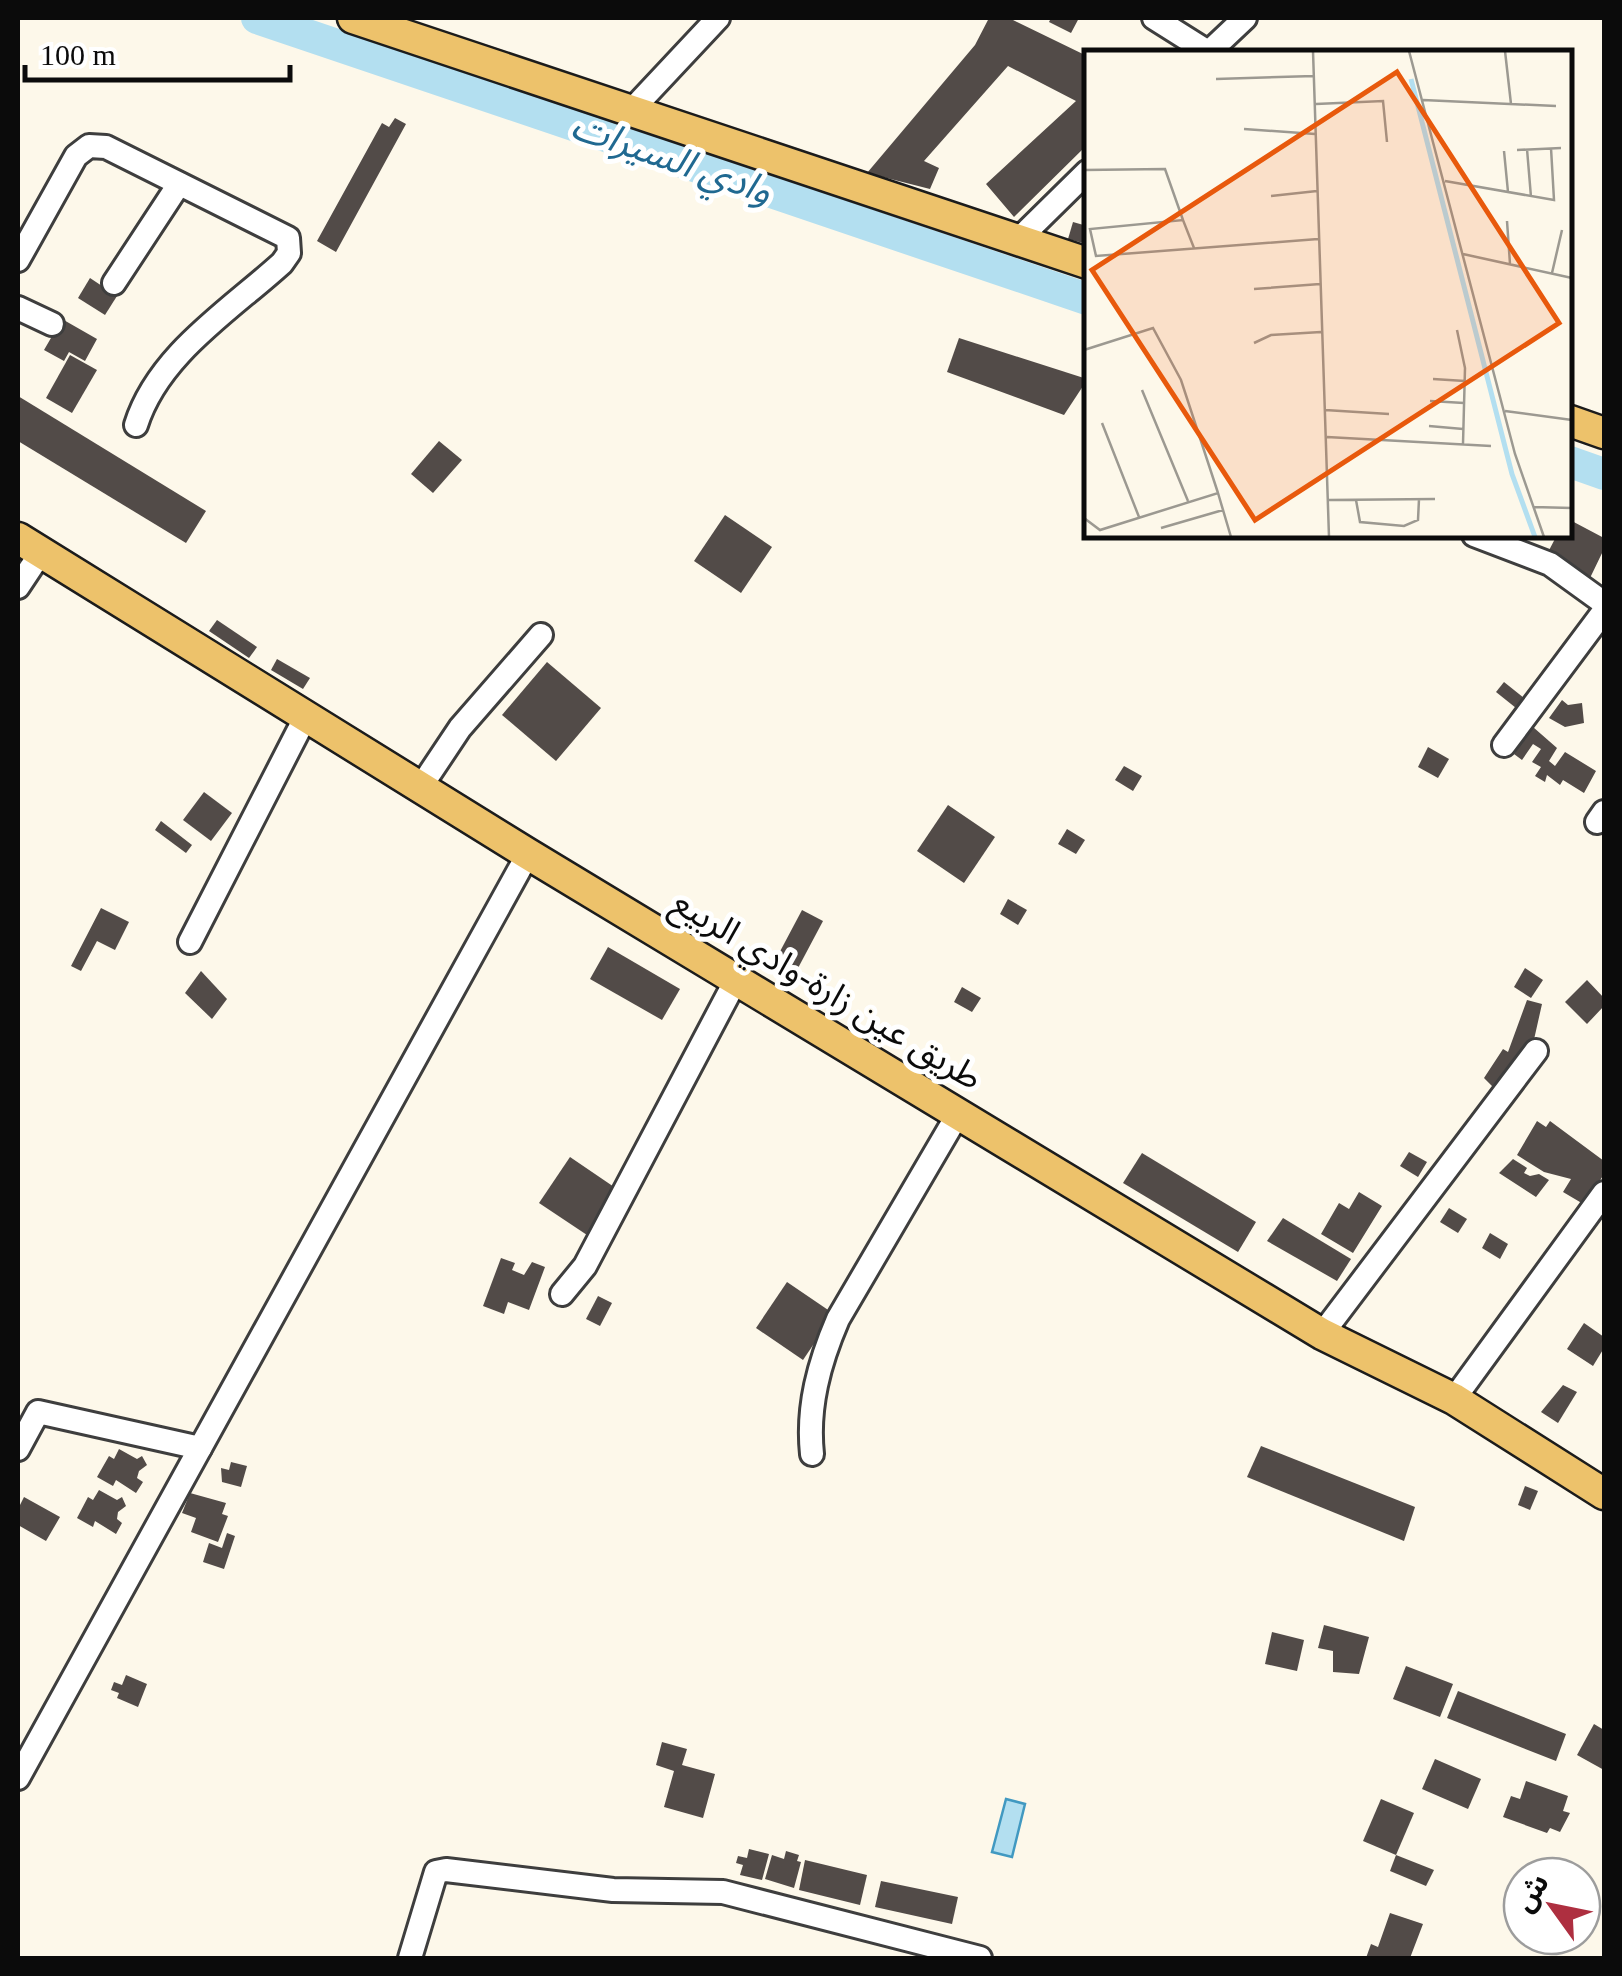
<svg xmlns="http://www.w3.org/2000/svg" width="1622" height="1976" font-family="'Times New Roman','Noto Sans Arabic',serif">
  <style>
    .water { fill: #b3dff0; stroke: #4199c1; stroke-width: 2.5 }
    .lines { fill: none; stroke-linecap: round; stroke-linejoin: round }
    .river { stroke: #b3dff0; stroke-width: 32 }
    .building { fill: #524b48 }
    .minor-casing { stroke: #3e3e3e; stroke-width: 28 }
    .major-casing { stroke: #1c1c1c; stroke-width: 35 }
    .minor { stroke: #fff; stroke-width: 22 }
    .major { stroke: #edc26b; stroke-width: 30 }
    .labels { text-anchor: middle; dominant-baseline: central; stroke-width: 10; stroke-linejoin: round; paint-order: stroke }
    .street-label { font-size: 35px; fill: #0b0b0b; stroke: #fff }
    .water-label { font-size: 38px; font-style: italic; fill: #206991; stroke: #fff }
    .inset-river { fill: none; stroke: #b3dff0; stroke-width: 5 }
    .inset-road { fill: none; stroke: #9c9991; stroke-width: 2.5 }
    .view { fill: #e8590c; fill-opacity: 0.15; stroke: #e8590c; stroke-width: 5 }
    .inset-edge { fill: none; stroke: #0b0b0b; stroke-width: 5 }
  </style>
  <rect width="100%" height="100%" fill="#fdf8ea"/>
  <!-- water -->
  <path class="water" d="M1006,1799L1025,1804L1012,1857L992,1852Z"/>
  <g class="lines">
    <!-- river -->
    <g class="river">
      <path d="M257,18L1087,299"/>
      <path d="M1570,462L1604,474"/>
    </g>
  </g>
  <!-- building -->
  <g class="building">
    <path d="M989,18H1009L1087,56V145L1014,217L986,184L1076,101L1008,66L924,161L939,168L930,189L867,173L975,45Z"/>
    <path d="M1051,18H1079L1071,33L1049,22Z"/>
    <path d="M395,118L406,124L336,252L317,241L382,123L389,127Z"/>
    <path d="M1073,222L1087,226V244L1068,239Z"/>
    <path d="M90,278L117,296L105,315L78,298Z"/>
    <path d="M62,319L97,339L85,361L69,352L64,361L44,350Z"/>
    <path d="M959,338L1087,379V380L1064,415L947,372Z"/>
    <path d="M70,355L97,370L72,413L46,398Z"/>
    <path d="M18,396L206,511L186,543L18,441Z"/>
    <path d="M439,441L462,460L433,493L411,474Z"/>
    <path d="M725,515L772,547L741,593L694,561Z"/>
    <path d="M1570,520L1604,538V549L1590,578L1546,556L1557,535H1570Z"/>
    <path d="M217,620L257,647L249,658L209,631Z"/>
    <path d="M277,659L310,678L303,689L271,670Z"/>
    <path d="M547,662L601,708L556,761L502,715Z"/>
    <path d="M1504,682L1524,698L1516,708L1496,692Z"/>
    <path d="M1562,700L1568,705L1582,703L1584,723L1565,727L1549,718Z"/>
    <path d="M1533,727L1557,748L1549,761L1555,766L1565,752L1596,771L1584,793L1563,780L1560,785L1547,775L1545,782L1535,776L1541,767L1532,762L1541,749L1533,744L1522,760L1514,754Z"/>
    <path d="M1428,747L1449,759L1438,778L1418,767Z"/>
    <path d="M1124,766L1142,776L1133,791L1115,780Z"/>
    <path d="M204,792L232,813L211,841L183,820Z"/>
    <path d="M948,805L995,837L964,883L917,851Z"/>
    <path d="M161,821L192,845L186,853L155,830Z"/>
    <path d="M1067,829L1085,840L1076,854L1058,844Z"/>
    <path d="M1008,899L1027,910L1018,925L1000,914Z"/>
    <path d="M101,908L129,922L115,950L97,941L81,971L71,966Z"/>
    <path d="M802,910L823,921L797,970L776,959Z"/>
    <path d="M608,947L680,989L662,1020L590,979Z"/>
    <path d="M1525,968L1543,980L1531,998L1514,987Z"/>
    <path d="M201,971L227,999L212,1019L185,993Z"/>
    <path d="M1587,980L1604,998V1006L1587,1024L1565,1002Z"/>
    <path d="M962,987L981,998L972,1012L954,1002Z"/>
    <path d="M1527,1000L1542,1004L1533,1044L1498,1092L1484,1078L1503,1049L1508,1052Z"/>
    <path d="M1537,1121L1546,1127L1550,1121L1604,1161V1174L1585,1205L1563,1192L1571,1179L1544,1172L1517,1155Z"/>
    <path d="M1409,1152L1427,1162L1418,1177L1400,1166Z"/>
    <path d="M1142,1153L1256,1222L1238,1252L1123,1183Z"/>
    <path d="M570,1157L617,1189L587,1235L539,1203Z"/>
    <path d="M1513,1159L1527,1168L1524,1173L1530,1176L1539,1174L1549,1180L1536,1197L1499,1173Z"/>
    <path d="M1359,1192L1382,1206L1353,1253L1321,1234L1339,1203L1349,1209Z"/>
    <path d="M1449,1208L1467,1219L1458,1233L1440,1222Z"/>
    <path d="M1283,1218L1351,1259L1337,1281L1267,1241Z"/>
    <path d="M1490,1233L1508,1244L1500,1259L1482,1248Z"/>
    <path d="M501,1258L515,1263L512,1270L524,1275L532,1262L545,1267L529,1310L508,1302L504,1314L483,1306Z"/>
    <path d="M787,1282L834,1314L803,1360L756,1328Z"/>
    <path d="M598,1296L612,1303L600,1326L586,1319Z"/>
    <path d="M1584,1323L1604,1337V1348L1593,1366L1567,1349Z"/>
    <path d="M1563,1385L1577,1392L1558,1423L1541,1412Z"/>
    <path d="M1261,1446L1415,1507L1404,1541L1247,1477Z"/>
    <path d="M119,1449L137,1459L142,1456L147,1465L139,1471L137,1478L143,1482L136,1493L116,1480L113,1486L97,1477L109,1456L114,1459Z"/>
    <path d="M231,1462L247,1466L241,1487L222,1482L221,1468L229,1470Z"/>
    <path d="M1525,1486L1538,1491L1530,1510L1518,1505Z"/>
    <path d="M99,1490L117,1500L122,1497L126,1506L118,1512L117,1519L122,1523L116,1534L95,1521L93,1527L77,1518L88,1497L93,1500Z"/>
    <path d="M190,1493L226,1503L222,1514L228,1516L218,1542L191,1532L196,1518L182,1513Z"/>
    <path d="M24,1497L60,1517L46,1541L18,1525V1509Z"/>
    <path d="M227,1533L235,1536L224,1569L203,1562L209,1543L222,1548Z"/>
    <path d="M1324,1625L1369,1637L1359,1674L1333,1672V1651L1318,1648Z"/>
    <path d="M1272,1632L1304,1640L1297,1671L1265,1664Z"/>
    <path d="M1406,1666L1453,1684L1440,1717L1393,1699Z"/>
    <path d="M126,1675L147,1684L138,1707L117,1698L119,1693L111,1690L114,1682L122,1685Z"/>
    <path d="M1458,1691L1566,1734L1556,1761L1447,1718Z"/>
    <path d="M1594,1724L1604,1730V1770L1577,1755Z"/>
    <path d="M662,1742L687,1749L682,1765L715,1774L703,1818L664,1807L674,1771L656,1765Z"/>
    <path d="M1435,1759L1481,1779L1468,1809L1422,1789Z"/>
    <path d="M1526,1781L1568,1796L1563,1811L1570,1813L1560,1832L1550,1828L1547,1833L1503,1817L1511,1796L1520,1799Z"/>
    <path d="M1381,1799L1414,1813L1396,1855L1363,1841Z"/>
    <path d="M749,1849L769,1854L762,1880L740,1875L743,1865L736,1863L738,1856L747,1858Z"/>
    <path d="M786,1851L799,1855L797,1861L801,1862L794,1888L765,1879L772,1855L784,1859Z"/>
    <path d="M1396,1855L1434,1870L1426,1886L1390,1871Z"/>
    <path d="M805,1860L867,1875L860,1905L799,1890Z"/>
    <path d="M881,1881L958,1897L952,1924L875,1907Z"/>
    <path d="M1390,1913L1423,1924L1410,1958H1366L1371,1944L1378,1947Z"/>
  </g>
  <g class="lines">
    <defs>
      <g id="minor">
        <path d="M1154,18L1208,52"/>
        <path d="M1209,52L1245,18"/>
        <path d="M629,113L718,18"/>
        <path d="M1017,241L1087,172"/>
        <path d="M18,260L76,156L89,146L106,147L288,238L289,253L282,263C229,311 158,355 136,425"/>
        <path d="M114,283L179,184"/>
        <path d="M18,308L52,324"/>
        <path d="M1474,535L1550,564L1604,603"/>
        <path d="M18,587L42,551"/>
        <path d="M1504,745L1604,611"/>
        <path d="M420,788L460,728L541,635"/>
        <path d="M1597,822L1604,812"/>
        <path d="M190,942L305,718"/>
        <path d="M562,1294L585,1266L737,978"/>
        <path d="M1322,1334L1536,1051"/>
        <path d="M1454,1399L1604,1193"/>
        <path d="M18,1449L38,1412L200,1448"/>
        <path d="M812,1454C807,1407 819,1363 838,1319L958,1114"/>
        <path d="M18,1778L528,854"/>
        <path d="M410,1958L436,1872L446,1870L613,1890L723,1892L980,1958"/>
      </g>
      <g id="major">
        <path d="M353,18L1087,263"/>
        <path d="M1570,421L1604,433"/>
        <path d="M18,538L528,854L1322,1334L1454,1399L1604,1494"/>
      </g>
    </defs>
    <!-- minor casing -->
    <use href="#minor" class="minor-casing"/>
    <!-- major casing -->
    <use href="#major" class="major-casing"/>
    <!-- minor -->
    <use href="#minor" class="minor"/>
    <!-- major -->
    <use href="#major" class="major"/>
  </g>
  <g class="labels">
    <!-- street labels -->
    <g class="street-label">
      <text transform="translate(827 990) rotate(31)">طريق عين زارة-وادي الربيع</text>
    </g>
    <!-- water labels -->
    <g class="water-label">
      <text transform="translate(672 158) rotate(19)">وادي السيرات</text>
    </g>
  </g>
  <!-- overview -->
  <g transform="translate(1084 50)">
    <rect width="488" height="488" fill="#fdf8ea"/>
    <path class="inset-river" d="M327,29L428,424L451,487"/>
    <path class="inset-road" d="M229,1L245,487M325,1L431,404L460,487M421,1L427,54M132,29L230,26M339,50L472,56M232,54L299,51L303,92M160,79L231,84M443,99L447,147M433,100L477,98M420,101L424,142M0,120L81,119L99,170M361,131L470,150L467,98M187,146L233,141M423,171L426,214M110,198L99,170L6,179L12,206L234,189M379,204L488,228M468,223L478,180M170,239L236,234M373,280L381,318L379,394M170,293L187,285L237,282M0,300L69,278L97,330L134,443M349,329L381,331M58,340L104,451M346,351L380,353M241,360L305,364M421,361L488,370M18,373L55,467M345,376L379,379M243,387L407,396M245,450L351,449M272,450L276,472L320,476L334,470L335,449M449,457L488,458M0,468L16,480L134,443L147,487M77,478L139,460"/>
    <path class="view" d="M313,22L475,273L171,470L8,220Z"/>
    <rect width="488" height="488" class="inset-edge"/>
  </g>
  <!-- border -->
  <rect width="1622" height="1976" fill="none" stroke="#0b0b0b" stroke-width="40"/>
  <!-- north arrow -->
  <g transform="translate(1552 1906) rotate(303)"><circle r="48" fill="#ffffff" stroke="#9d9d9d" stroke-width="2.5"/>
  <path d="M0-8L18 38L0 25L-18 38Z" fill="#ae2f40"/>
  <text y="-15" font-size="28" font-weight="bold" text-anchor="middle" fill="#0b0b0b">ش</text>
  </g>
  <!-- scale -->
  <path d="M25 65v15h265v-15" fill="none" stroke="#0b0b0b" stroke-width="5"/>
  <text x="40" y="65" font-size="30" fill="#0b0b0b" stroke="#ffffff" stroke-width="8" paint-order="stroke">100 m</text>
</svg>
